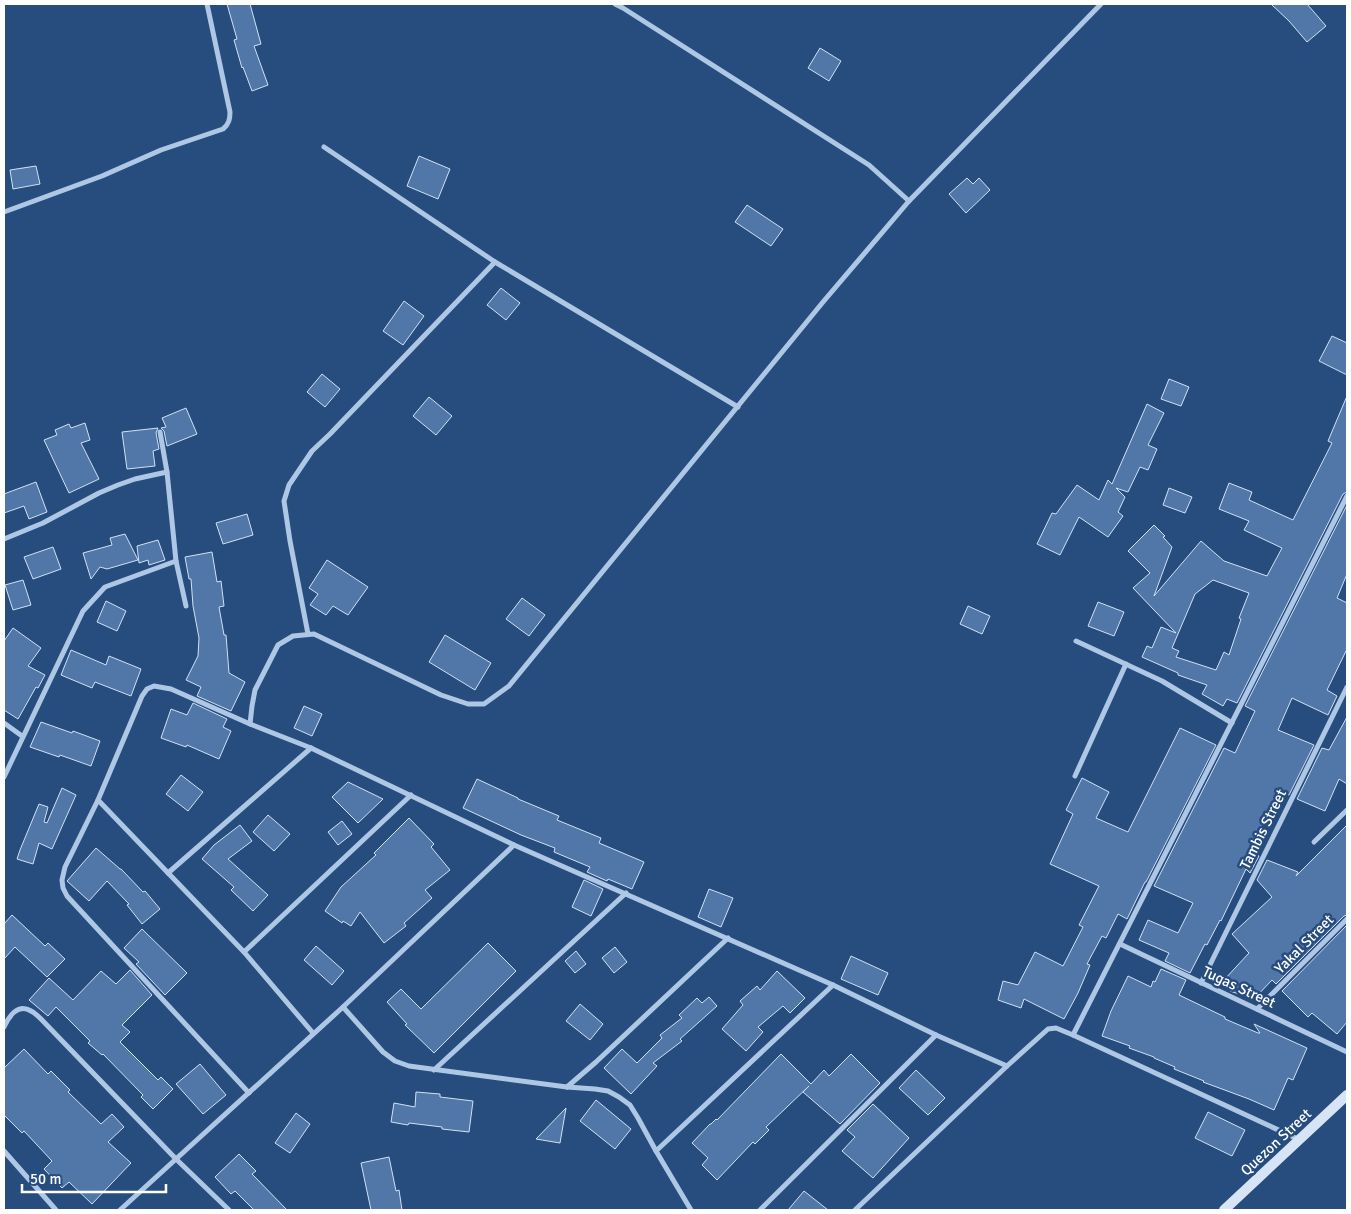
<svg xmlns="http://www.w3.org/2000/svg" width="1351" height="1214" font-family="Signika,sans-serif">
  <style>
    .building { fill: #5077a8; stroke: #d1e1f4; fill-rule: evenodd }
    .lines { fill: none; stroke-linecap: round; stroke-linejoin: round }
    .street { stroke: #aec7e5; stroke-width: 5 }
    .secondary { stroke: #d7e4f5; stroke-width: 10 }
    .labels { text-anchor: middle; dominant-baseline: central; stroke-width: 5; stroke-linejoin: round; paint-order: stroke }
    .street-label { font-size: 15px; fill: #fff; stroke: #274d7f }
  </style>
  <rect width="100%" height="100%" fill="#274d7f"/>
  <!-- building -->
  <g class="building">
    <path d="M227,4H250L261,44L254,46L268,85L252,91L243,67L242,68L234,40L237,39Z"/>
    <path d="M1271,4H1307L1326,26L1307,42L1289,21Z"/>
    <path d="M820,48L841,61L829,81L808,68Z"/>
    <path d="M419,156L450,169L438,199L407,186Z"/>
    <path d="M36,166L40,184L13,189L10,170Z"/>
    <path d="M967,178L973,184L979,178L990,190L966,213L949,194Z"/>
    <path d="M747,205L783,229L771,246L735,222Z"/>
    <path d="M501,288L520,303L506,320L487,305Z"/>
    <path d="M404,301L424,316L403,345L383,331Z"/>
    <path d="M1332,336L1347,343V375L1319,361Z"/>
    <path d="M322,374L340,389L325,407L307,392Z"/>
    <path d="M1169,379L1189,387L1181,406L1161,399Z"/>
    <path d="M1347,396V492L1343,494L1237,703L1227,699L1223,706L1202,694L1207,685L1178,675V673L1142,657L1147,646L1152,648L1161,627L1176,633L1133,588L1150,573L1128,551L1154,525L1165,536L1163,537L1172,547L1154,596L1201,541L1224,561L1267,576L1282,548L1244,530L1249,521L1219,509L1229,483L1252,492L1249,500L1293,520L1332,443L1328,441ZM1213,580L1249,593L1239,618L1241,619L1229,655L1224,652L1216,670L1176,657L1179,651L1172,648L1195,594Z"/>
    <path d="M429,397L452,416L436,435L413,416Z"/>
    <path d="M1147,404L1164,413L1148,445L1157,449L1148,470L1140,467L1128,492L1116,488L1125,497L1118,512L1123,516L1108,537L1079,517L1060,555L1037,544L1052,513L1056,514L1077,485L1099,500L1108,480L1112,484Z"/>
    <path d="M186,408L197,434L167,446L164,431L161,428L166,427L162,418Z"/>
    <path d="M85,423L90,440L81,443L99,479L69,493L44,440L57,435L55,430L69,424L71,428Z"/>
    <path d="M158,428L156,433L159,449L153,451L155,466L127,469L122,432Z"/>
    <path d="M36,482L47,512L29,519L24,506L4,513V494Z"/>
    <path d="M1169,488L1192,497L1185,513L1163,505Z"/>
    <path d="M1347,505V574L1337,598L1347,603V649L1327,690L1337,696L1328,715L1292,698L1278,730L1314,745L1289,795L1283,793L1275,812L1269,810L1254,840L1257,842L1252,854L1259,856L1250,873L1246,869L1221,921L1220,920L1207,945L1205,944L1190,973L1165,961L1169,953L1139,940L1148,920L1178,933L1193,903L1154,886L1224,748L1235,753L1255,711L1245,706Z"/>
    <path d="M247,514L253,535L223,544L216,523Z"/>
    <path d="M125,534L138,560L107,569L100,567L91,579L83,553L112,545L110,538Z"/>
    <path d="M158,540L165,560L149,565L148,560L139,563L137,546Z"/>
    <path d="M53,547L61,569L33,579L24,557Z"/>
    <path d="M212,552L217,582L221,581L224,606L219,607L224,635H226L229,673L245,682L231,711L197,696L201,687L186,680L198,656L199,638L193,606L191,579H189L185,557Z"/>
    <path d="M327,560L368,587L348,615L333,606L326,615L310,605L318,594L309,588Z"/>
    <path d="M23,580L31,605L13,610L5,585Z"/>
    <path d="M522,598L545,615L529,636L506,619Z"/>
    <path d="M106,601L126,611L117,631L97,622Z"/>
    <path d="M1098,602L1124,612L1114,636L1088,626Z"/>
    <path d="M968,606L990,616L982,634L960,624Z"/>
    <path d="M13,628L41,648L28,666L45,675L38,688L36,687L18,719L4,710V641Z"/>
    <path d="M445,635L491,663L475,690L429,662Z"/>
    <path d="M71,650L106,665L109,656L141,669L131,696L95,682L92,688L61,675Z"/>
    <path d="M193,703L227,719L223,727L231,731L219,759L187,745L186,747L161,738L171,709L187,715Z"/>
    <path d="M304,706L322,714L312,736L294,728Z"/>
    <path d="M1347,717V784L1339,779L1325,811L1297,799L1322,748L1329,750Z"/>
    <path d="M41,722L72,733L73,731L100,741L91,766L60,755L59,757L30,747Z"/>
    <path d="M1180,728L1216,745L1146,882H1145L1127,919L1118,914L1106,938L1102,936L1087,964L1090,965L1078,993L1064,1019L1024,999L1021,1008L998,1000L1003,981L1018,985L1035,952L1063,966L1083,927L1079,925L1099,886L1050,864L1073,814L1066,810L1082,778L1109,792L1096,818L1128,832Z"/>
    <path d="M181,775L203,792L188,811L166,794Z"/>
    <path d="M477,779L518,798V799L559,816L557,820L601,838L599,843L644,862L632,889L608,879L607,881L587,872L590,867L554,852L555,848L521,835L463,808Z"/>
    <path d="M348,782L383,799L358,823L332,797Z"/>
    <path d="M62,788L76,795L52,849L39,843L33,864L17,859L20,850L39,804L48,807L44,822L47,823Z"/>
    <path d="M268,815L290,834L274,851L253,832Z"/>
    <path d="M409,818L434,844L431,847L450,870L425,890L432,898L404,923L406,926L384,943L360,912L351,926L343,921L342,923L325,911L341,887L376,855L374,853Z"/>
    <path d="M342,821L352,834L338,845L328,832Z"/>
    <path d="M240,825L252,841L228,859L268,895L253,911L231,890L234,887L202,859L214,845Z"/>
    <path d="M1347,825V915L1344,916L1276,984L1272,980L1254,999L1230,991L1223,981L1249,953L1232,934L1272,897L1257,880L1267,860L1298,872L1296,876Z"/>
    <path d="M96,848L120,869H121L143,892L145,891L160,909L142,924L127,905L129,904L107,881L89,901L67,881Z"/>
    <path d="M584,880L603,889L591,916L572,907Z"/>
    <path d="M709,889L733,898L721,927L698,917Z"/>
    <path d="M12,915L45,946L48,943L65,959L47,977L15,947L4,959V924Z"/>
    <path d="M1347,925V1022L1337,1034L1312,1013L1308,1017L1282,991Z"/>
    <path d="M142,929L187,973L165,995L136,964L139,962L124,948Z"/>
    <path d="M488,943L516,971L434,1053L405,1025L407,1024L387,1002L401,989L421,1009Z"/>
    <path d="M316,946L344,971L332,985L304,960Z"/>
    <path d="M615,947L627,962L614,973L602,958Z"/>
    <path d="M576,951L586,964L575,973L565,961Z"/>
    <path d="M851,956L888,973L878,995L841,979Z"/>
    <path d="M1161,969L1186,980L1179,995L1225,1017V1019L1258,1033H1260L1254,1024L1307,1048L1293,1080L1288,1078L1274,1110L1249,1099L1203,1082L1204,1081L1174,1069L1175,1067L1154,1058V1057L1129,1048L1130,1046L1102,1036L1111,1011L1128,976L1151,987L1153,981L1155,982Z"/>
    <path d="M130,970L152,995L122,1025L130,1032L120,1042L158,1080L161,1077L173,1089L153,1109L141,1097L143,1095L103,1054L102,1055L88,1043L90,1041L56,1007L48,1016L29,1000L49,978L73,1000L101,971L116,984Z"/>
    <path d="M777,971L805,998L790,1013L783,1006L758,1027L763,1032L746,1051L722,1029L743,1005L740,1001L757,986L760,990Z"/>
    <path d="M709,997L717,1006L680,1039L682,1041L653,1063L657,1066L631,1094L604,1068L622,1049L637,1063L662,1038L660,1035L682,1018L679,1015L697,998L702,1003Z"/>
    <path d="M580,1004L603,1024L590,1040L566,1021Z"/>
    <path d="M24,1049L48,1074L51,1071L70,1090L68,1092L101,1124L112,1114L124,1127L108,1142L131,1163L92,1204L69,1182L62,1188L44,1169L52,1161L24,1131L22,1133L4,1115V1068Z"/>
    <path d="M781,1054L811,1084L824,1070L829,1076L851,1054L880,1083L840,1124L803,1092L809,1086L766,1127L769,1130L755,1144L753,1142L717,1180L702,1165L708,1158L692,1143L710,1124H711L716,1119L717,1120Z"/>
    <path d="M200,1064L226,1095L203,1114L176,1084Z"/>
    <path d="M916,1070L945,1098L928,1115L899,1088Z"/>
    <path d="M416,1092L440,1094V1097L473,1101L469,1132L442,1129V1127L409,1123L408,1125L391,1122L394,1103L415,1107Z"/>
    <path d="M596,1100L631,1129L615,1149L580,1121Z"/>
    <path d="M873,1104L909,1138L873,1178L842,1151L855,1137L847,1130Z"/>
    <path d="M566,1108L560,1143L536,1139Z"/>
    <path d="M1208,1112L1245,1130L1232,1156L1195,1138Z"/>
    <path d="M296,1113L310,1124L290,1153L275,1143Z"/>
    <path d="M239,1154L256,1171L252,1174L287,1210H254L235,1191L231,1194L215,1177Z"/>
    <path d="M389,1157L396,1191L399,1190L402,1210H371L361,1163Z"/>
    <path d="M804,1191L828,1210H788Z"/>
  </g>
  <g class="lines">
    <!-- street -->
    <g class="street">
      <path d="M615,4L623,8L869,165L909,201"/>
      <path d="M324,147L495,262L738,407"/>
      <path d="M4,212L102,176L161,150L223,129C229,124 230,119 230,112L207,4"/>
      <path d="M167,472L176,561L186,606"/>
      <path d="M4,539L43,523L99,493L118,485L135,479L167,472L160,432"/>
      <path d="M308,634L290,541L284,501L289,485L312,451L330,434L495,262"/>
      <path d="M1076,641L1162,681L1232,723"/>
      <path d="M4,723L22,736"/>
      <path d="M250,724L252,706L255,690L278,645L293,636L314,634L441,695L468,704H484L509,686L823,302L909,201L1101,4"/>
      <path d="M1075,776L1126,664"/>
      <path d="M4,777L83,611L105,587L176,561"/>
      <path d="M98,800L244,952L313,1033"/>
      <path d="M1314,842L1347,810"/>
      <path d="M168,873L311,748"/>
      <path d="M1120,944L1347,1052"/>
      <path d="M244,952L411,795"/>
      <path d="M1201,983L1347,687"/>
      <path d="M343,1007L383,1052L395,1061L409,1066L567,1087L595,1089L608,1091L619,1097L630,1105L638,1118L656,1151L691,1210"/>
      <path d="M1257,1009L1347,919"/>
      <path d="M4,1027C9,1016 18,1003 31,1011C35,1013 38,1016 41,1019L176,1159L229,1210"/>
      <path d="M1073,1035L1347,496"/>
      <path d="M434,1070L626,893"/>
      <path d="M567,1087L596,1062L728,938"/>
      <path d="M249,1093L67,896L63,888L62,880L65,867L98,800L142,696L147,689L154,686L171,689L250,724L311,748L514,845L833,985L936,1035L1007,1066"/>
      <path d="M4,1151L56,1210"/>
      <path d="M656,1151L833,985"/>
      <path d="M120,1210L343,1007L514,845"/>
      <path d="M760,1210L936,1035"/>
      <path d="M855,1210L1007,1066L1048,1029L1056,1028L1073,1035L1300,1140"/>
    </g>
    <!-- secondary -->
    <path class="secondary" d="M1224,1210L1347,1095"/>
  </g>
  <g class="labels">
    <!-- street labels -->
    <g class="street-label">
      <text transform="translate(1263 829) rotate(-64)">Tambis Street</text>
      <text transform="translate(1304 944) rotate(-45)">Yakal Street</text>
      <text transform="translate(1239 987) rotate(25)">Tugas Street</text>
      <text transform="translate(1276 1142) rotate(-43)">Quezon Street</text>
    </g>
  </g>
  <!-- border -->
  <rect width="1351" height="1214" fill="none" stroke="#ffffff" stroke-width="10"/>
  <!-- scale -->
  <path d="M22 1184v8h144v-8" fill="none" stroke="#ffffff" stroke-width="2.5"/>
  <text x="30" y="1184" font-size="15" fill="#ffffff" stroke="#274d7f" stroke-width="4" paint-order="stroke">50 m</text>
</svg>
